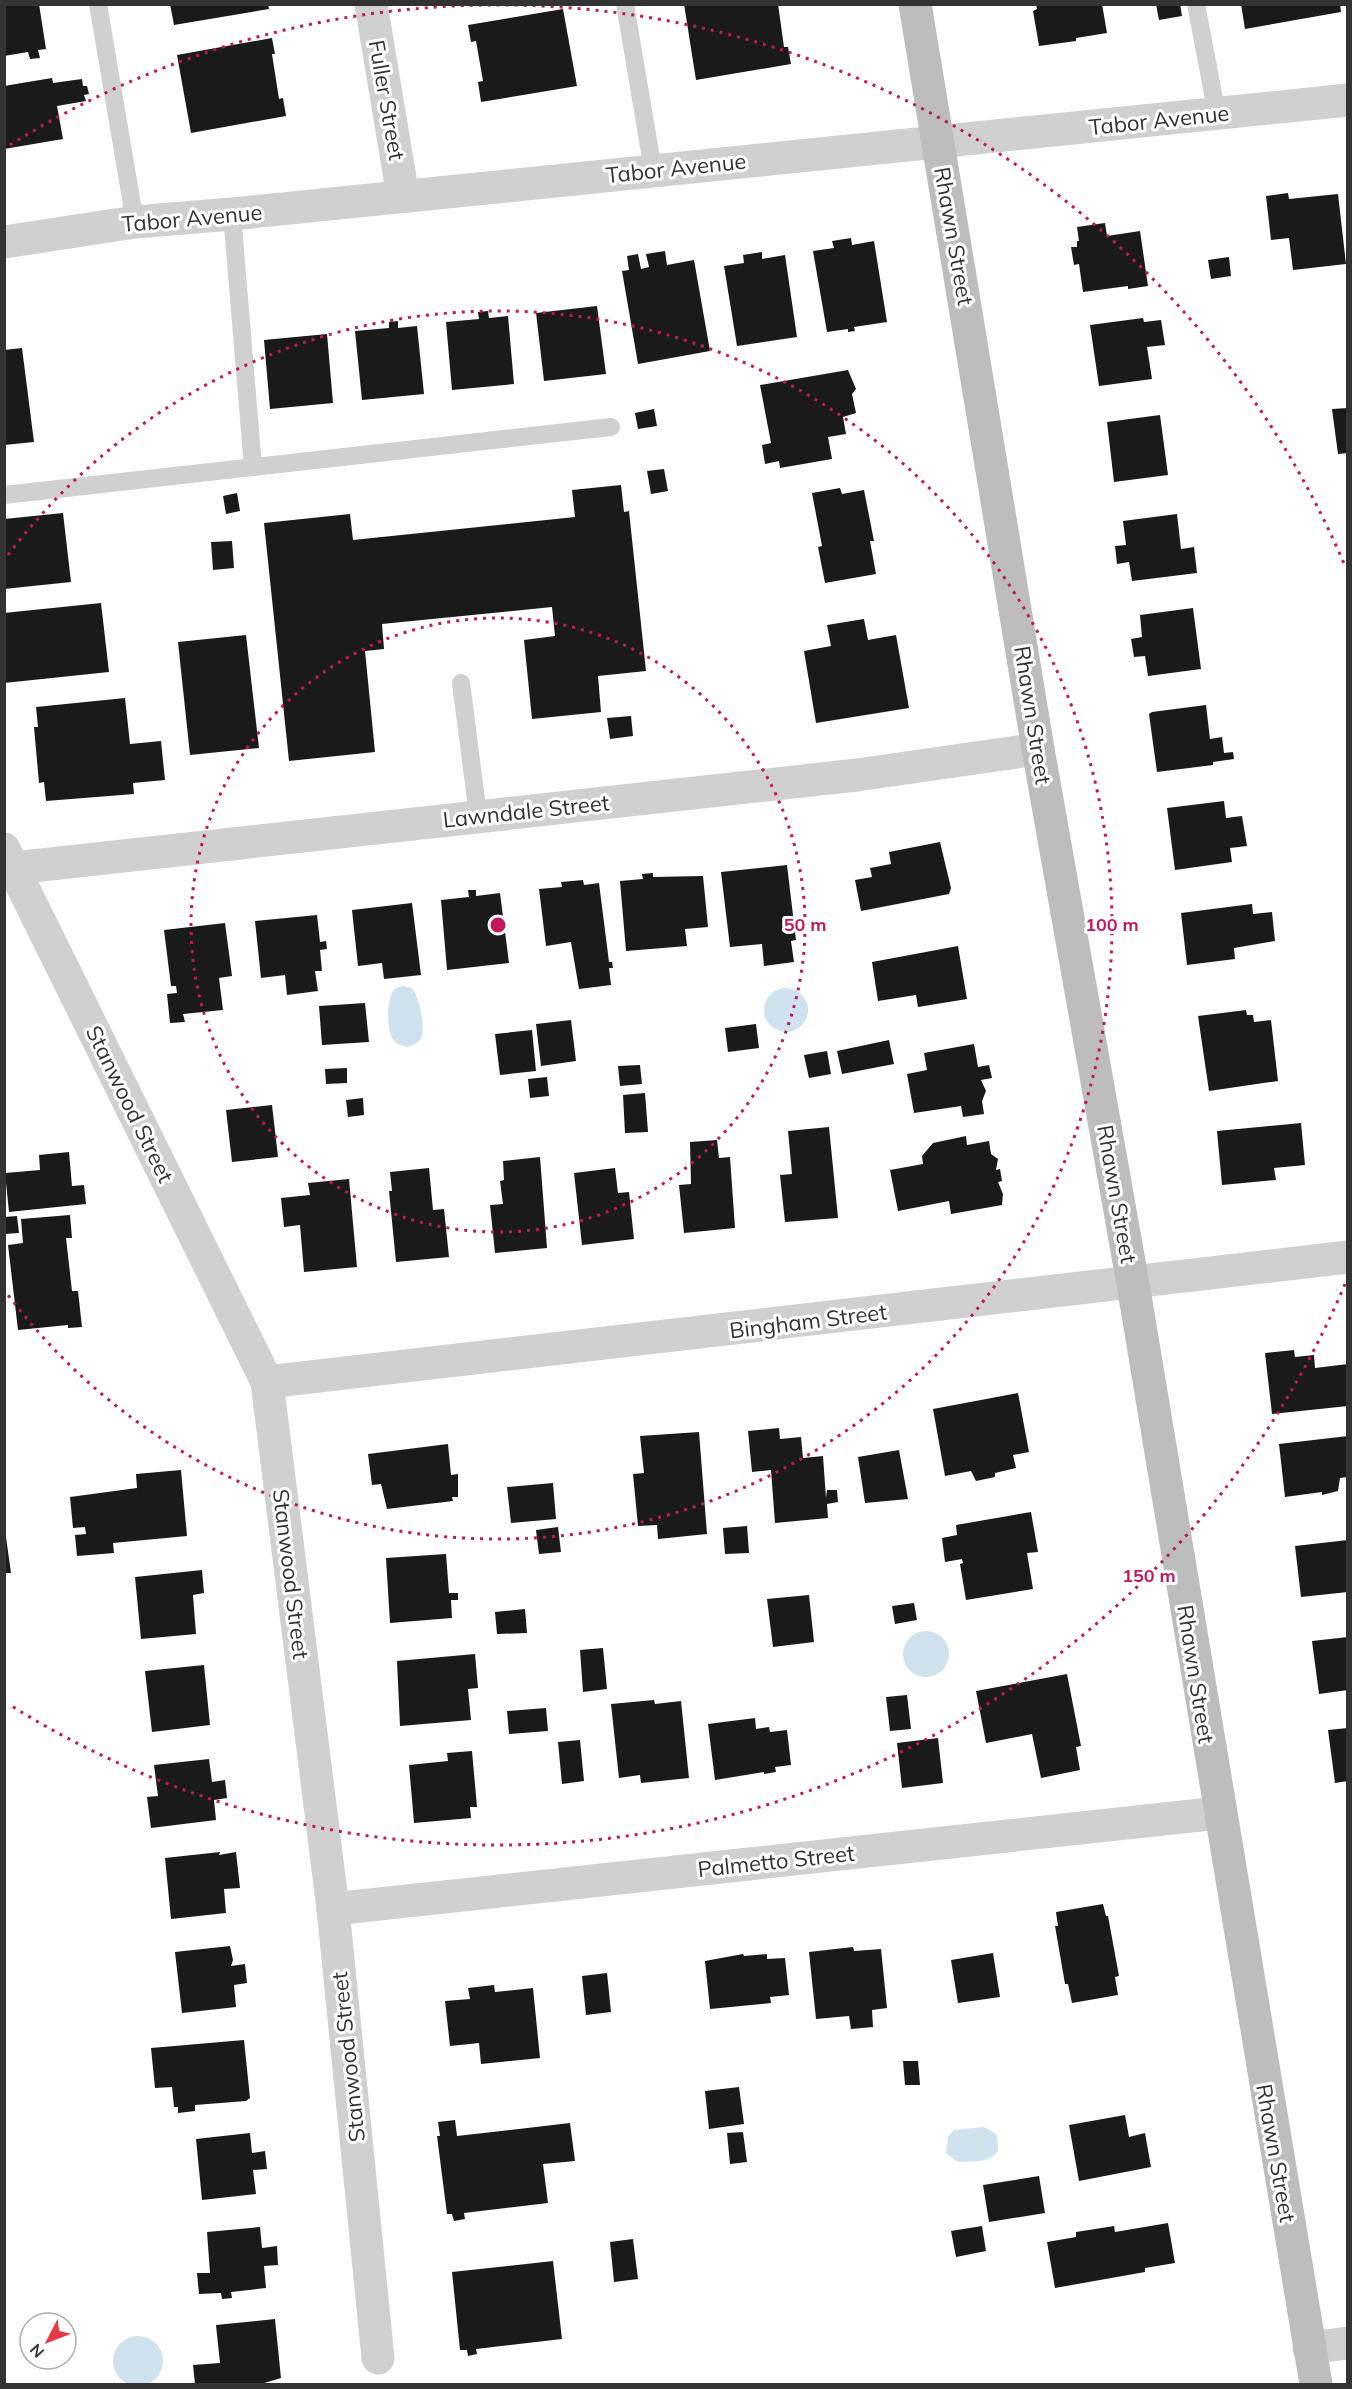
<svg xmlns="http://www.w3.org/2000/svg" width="1352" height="2389" font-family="Mulish,sans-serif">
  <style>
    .water { fill: #cfe2ee }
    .building { fill: #1a1a1a }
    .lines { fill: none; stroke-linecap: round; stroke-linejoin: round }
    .lane { stroke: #d0d0d0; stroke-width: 18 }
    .street { stroke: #d0d0d0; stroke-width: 33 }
    .secondary { stroke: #bdbdbd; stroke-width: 33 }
    .ring { fill: none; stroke: #c2185b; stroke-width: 3; stroke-dasharray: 3 6 }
    .labels { text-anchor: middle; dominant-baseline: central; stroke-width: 6; stroke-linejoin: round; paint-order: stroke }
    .street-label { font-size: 22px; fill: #333; stroke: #fff }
    .centre { fill: #c2185b; stroke: #fff; stroke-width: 3 }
    .ring-label { font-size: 18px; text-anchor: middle; font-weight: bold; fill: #c2185b; stroke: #fff; stroke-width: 6; stroke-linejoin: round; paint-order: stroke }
  </style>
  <rect width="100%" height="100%" fill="#fff"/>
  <!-- water -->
  <g class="water">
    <path d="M403,986L412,988C419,997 425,1023 422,1036C420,1043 413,1046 407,1047C400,1045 394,1043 391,1036C387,1023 386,996 396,988Z"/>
    <circle cx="786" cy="1010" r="22"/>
    <circle cx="926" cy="1654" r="23"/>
    <path d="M984,2127L997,2135L998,2151C988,2164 973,2161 958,2162L946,2153L948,2137L954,2130Z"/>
    <circle cx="138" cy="2361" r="25"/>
  </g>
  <!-- building -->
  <g class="building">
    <path d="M4,4H39L46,49L38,50L40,58L30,59L28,52L4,56Z"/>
    <path d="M170,4H268L269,9L174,25Z"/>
    <path d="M684,4H778L784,47H788L791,64L696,80Z"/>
    <path d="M1036,4H1102L1107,33L1076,38V41L1039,46L1033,11L1037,9Z"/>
    <path d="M1156,4H1180L1182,16L1159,20Z"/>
    <path d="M1241,4H1340L1341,12L1245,29Z"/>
    <path d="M563,9L577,86L481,102L478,82L483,81L476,41L471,42L468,25Z"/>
    <path d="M272,38L275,54H272L279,99L283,98L286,116L191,133L177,55Z"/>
    <path d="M52,78L53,83L82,79L83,86H87L89,94L84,95L86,101L57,106L63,139L4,149V86Z"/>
    <path d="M1288,193L1289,199L1338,194L1346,264L1293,270L1289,238L1271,240L1266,196Z"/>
    <path d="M1105,223L1107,236L1140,231L1148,286L1128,289V286L1083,292L1079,264L1074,265L1071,247H1077V241H1079L1077,227Z"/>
    <path d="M851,238L852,245L874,241L887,322L854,327L855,331L848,332V329L827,332L813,251L834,248L832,241Z"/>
    <path d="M665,251L667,265L694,260L710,351L638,364L622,271L629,270L627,256L638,254L641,269L649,267L646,254Z"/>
    <path d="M762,252V259L785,255L797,337L737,346L724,266L744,263L743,255Z"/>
    <path d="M1229,257L1231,276L1211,279L1208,260Z"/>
    <path d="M597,306L606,374L544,381L536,313Z"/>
    <path d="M488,311L489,318L508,316L514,384L452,390L446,322L479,319L478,312Z"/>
    <path d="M1143,318L1144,322L1161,320L1165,345L1147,347L1152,379L1099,386L1090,325Z"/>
    <path d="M398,321V328L417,326L424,394L362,400L355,331L389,328V322Z"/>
    <path d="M327,334L333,403L270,409L264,340Z"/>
    <path d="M22,348L34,442L4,445V350Z"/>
    <path d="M848,370L856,389L852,394L856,413L843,417L846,434L828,437L832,459L780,468L779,461L765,464L762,445L771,443L760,385Z"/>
    <path d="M1348,408V453L1338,454L1332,409Z"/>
    <path d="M654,409L657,426L638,429L635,413Z"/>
    <path d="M1160,415L1168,475L1114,482L1107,422Z"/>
    <path d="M664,469L668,491L651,494L647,471Z"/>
    <path d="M621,485L624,512L629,511L646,671L598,676L601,712L532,719L524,640L555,636L552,607L382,624L384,649L365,651L375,752L289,761L264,523L350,514L353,540L575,517L572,490Z"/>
    <path d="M840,488L842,494L864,490L874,541H870L876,574L825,583L818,547L822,546L812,493Z"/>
    <path d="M237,493L240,511L226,514L223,496Z"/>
    <path d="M63,513L71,582L4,589V519Z"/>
    <path d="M1177,514L1181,549L1194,547L1197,573L1132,581L1129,562L1117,564L1115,546L1126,545L1123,521Z"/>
    <path d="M232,541L234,568L213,570L211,542Z"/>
    <path d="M101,603L109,672L4,683V613Z"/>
    <path d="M1193,608L1201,669L1148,676L1145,656L1134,657L1131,639L1142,637L1140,615Z"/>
    <path d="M864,619L868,640L896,635L909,708L816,723L804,651L831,646L827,625Z"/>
    <path d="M246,635L259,748L190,755L178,642Z"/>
    <path d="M125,698L130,744L161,741L165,780L133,783L134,794L46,801L44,782L39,783L34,727H38L36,707Z"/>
    <path d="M1206,705L1210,739L1222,737L1224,753L1233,752L1234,759L1213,762V765L1157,772L1149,714L1152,712Z"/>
    <path d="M631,716L633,736L610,739L607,718Z"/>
    <path d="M1224,801L1226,818L1242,816L1247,846L1230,848L1232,862L1175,870L1167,808Z"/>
    <path d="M940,842L951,888L949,894L861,911L855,880L872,877L870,868L891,864L889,852Z"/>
    <path d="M787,865L796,940L791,941L794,962L764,966L762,944L730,947L721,872Z"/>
    <path d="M653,873V877L703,876L708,927L685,929L687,946L626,951L620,881L643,879L642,874Z"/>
    <path d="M583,880L584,885L599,883L609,962H612L613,968H609L611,985L579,989L571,942L546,946L539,889L562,887L561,882Z"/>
    <path d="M468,890H476V896L500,893L509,963L447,970L441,900L469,897Z"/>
    <path d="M412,903L421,975L384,979L382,963L358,966L352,910Z"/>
    <path d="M1252,904L1253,914L1272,912L1275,941L1234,948L1235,959L1187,965L1181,913Z"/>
    <path d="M317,915L320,942L326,941L327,949L320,950L322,971H315L318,991L287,995L285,975L261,978L255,921Z"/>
    <path d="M225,923L232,976L219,978L223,1010L183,1014L185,1022L170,1023L167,994L177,993L176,986H171L164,930Z"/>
    <path d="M958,946L967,999L918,1007L916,995L878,1001L872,962Z"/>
    <path d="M365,1003L369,1042L322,1045L319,1006Z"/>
    <path d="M1246,1010L1247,1015H1253L1254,1022L1271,1020L1278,1081L1209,1091L1198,1016Z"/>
    <path d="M571,1020L576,1061L541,1066L536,1024Z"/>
    <path d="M756,1024L759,1048L728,1052L725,1028Z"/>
    <path d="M532,1030L536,1071L500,1075L495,1034Z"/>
    <path d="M889,1040L894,1064L842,1074L837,1051Z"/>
    <path d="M974,1044L978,1067L989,1065L992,1078L981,1080L986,1091L982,1101L984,1114L963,1117L961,1106L914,1113L907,1074L927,1070L924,1053Z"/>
    <path d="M827,1051L831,1074L809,1078L804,1055Z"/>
    <path d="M640,1065L642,1084L620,1086L618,1066Z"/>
    <path d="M347,1068V1083L326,1084L325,1069Z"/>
    <path d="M547,1077L549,1096L530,1098L528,1079Z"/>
    <path d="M645,1093L648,1132L625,1133L623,1095Z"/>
    <path d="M363,1098L364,1115L348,1117L346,1100Z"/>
    <path d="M272,1105L278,1157L232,1162L226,1110Z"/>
    <path d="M1301,1123L1305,1165L1274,1168L1276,1180L1222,1185L1217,1131Z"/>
    <path d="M829,1127L838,1218L785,1222L780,1175L792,1174L788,1131Z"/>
    <path d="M966,1136L967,1145L989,1141L991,1154L998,1159L996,1170L1000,1169L1002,1181L998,1182L1003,1194L1002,1205L951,1214L949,1201L898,1211L890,1170L923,1164L922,1156L933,1143Z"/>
    <path d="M717,1140L719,1158L730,1157L735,1228L684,1233L679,1185L691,1184L690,1142Z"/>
    <path d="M69,1152L72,1186L84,1185L86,1204L9,1212L5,1173L40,1170L39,1155Z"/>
    <path d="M540,1157L547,1248L495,1253L490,1205L503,1204L500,1181L504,1180L503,1161Z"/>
    <path d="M429,1168L433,1210L444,1209L449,1257L396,1262L389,1191H392L390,1172Z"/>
    <path d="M615,1168L618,1193L629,1192L634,1239L582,1245L574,1173Z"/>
    <path d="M349,1179L357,1267L304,1272L300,1225L284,1227L281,1198L310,1195L308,1183Z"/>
    <path d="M70,1215L72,1238H66L72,1291H78L82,1327L68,1328V1325L18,1330L8,1245L23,1243L21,1219Z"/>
    <path d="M17,1216L19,1233L4,1234V1217Z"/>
    <path d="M1294,1350L1295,1357L1314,1355L1315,1368L1348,1364V1406L1272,1414L1265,1353Z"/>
    <path d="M1018,1393L1029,1452L1013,1455L1016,1468L995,1473V1477L976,1481L971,1471L945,1476L933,1409Z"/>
    <path d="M779,1428L780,1439L801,1437L803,1458L823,1456L826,1498L827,1490H837L838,1502L827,1504L828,1518L775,1523L771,1470L752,1472L748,1431Z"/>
    <path d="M699,1432L707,1534L658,1539L657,1525L638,1526L633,1474L644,1473L640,1436Z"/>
    <path d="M1348,1436V1477L1340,1478L1338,1491L1322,1495V1492L1285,1497L1279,1444Z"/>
    <path d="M448,1444L451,1475L458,1474V1497H452L453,1501L387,1509L381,1484L372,1485L368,1454Z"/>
    <path d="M899,1450L908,1499L865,1503L858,1457Z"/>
    <path d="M181,1470L187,1536L113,1543L114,1553L77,1556L75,1535L86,1534L85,1527L73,1528L70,1497L137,1488L136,1474Z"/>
    <path d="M553,1483L556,1519L511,1523L507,1487Z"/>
    <path d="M1031,1512L1038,1552L1027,1553L1033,1589L966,1600L960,1564L963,1563L962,1559L945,1562L942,1538L957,1535L956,1525Z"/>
    <path d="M4,1523L11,1573H4Z"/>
    <path d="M747,1526L749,1553L725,1554L723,1528Z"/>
    <path d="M558,1527L561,1552L539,1554L536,1530Z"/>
    <path d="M1348,1540V1592L1301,1597L1295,1546Z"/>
    <path d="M446,1554L449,1593H458V1600H451L452,1618L390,1623L386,1558Z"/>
    <path d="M202,1570L204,1593L193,1595L196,1634L141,1639L135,1577Z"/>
    <path d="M809,1595L814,1642L773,1647L767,1599Z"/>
    <path d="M914,1603L917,1620L895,1624L892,1606Z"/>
    <path d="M525,1609L527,1633L497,1634L495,1612Z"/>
    <path d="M1348,1637V1690L1319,1694L1312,1641Z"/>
    <path d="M603,1648L607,1689L583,1692L580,1650Z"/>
    <path d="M475,1654L478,1688L468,1689L471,1720L400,1726L397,1661Z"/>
    <path d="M204,1665L210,1725L152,1732L145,1671Z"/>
    <path d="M1067,1674L1081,1746L1076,1747L1080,1770L1041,1778L1032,1734L986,1743L976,1691Z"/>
    <path d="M907,1695L911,1729L890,1731L886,1697Z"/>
    <path d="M654,1700L655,1704L681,1701L689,1778L641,1783L640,1775L619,1778L611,1704Z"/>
    <path d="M546,1708L548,1731L509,1734L507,1711Z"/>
    <path d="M755,1718L756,1729L769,1727L770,1732L787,1730L791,1765L775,1767L776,1772L764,1774V1772L715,1780L708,1724Z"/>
    <path d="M1348,1728V1781L1335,1783L1328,1730Z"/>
    <path d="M938,1738L943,1783L902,1788L897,1743Z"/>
    <path d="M580,1740L584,1781L562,1784L558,1742Z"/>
    <path d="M472,1751L477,1807H470L471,1818L414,1823L409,1765L448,1761L447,1753Z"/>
    <path d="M209,1759L212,1782L225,1780L227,1798L214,1800L216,1820L151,1828L147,1797L158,1796L154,1765Z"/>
    <path d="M220,1852L219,1855L236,1852L240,1888L224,1889L226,1913L171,1919L165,1858Z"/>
    <path d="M1103,1904L1106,1916H1108L1119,1976L1115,1977L1118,1995L1072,2003L1068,1984H1065L1055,1926H1058L1056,1912Z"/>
    <path d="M230,1946L233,1960L231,1966L245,1964L247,1983L234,1985L236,2007L182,2013L175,1952Z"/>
    <path d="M853,1947L854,1951L881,1949L887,2008L872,2010L873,2027L851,2029L849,2016L816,2019L809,1952Z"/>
    <path d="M993,1953L1000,1997L958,2003L951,1960Z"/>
    <path d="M743,1954L744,1956L767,1954V1959L785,1958L789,1995L770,1997L771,2003L710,2009L705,1961Z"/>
    <path d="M607,1973L611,2012L586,2015L582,1976Z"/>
    <path d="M494,1985L495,1992L533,1988L540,2058L481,2064L479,2043L450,2046L445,2001L470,1999L468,1988Z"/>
    <path d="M244,2040L250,2098L246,2101L195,2105V2111L178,2113V2107H174L172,2087L155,2088L151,2048Z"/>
    <path d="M903,2061H918L920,2085H905Z"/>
    <path d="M739,2087L744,2124L709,2129L705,2091Z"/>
    <path d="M1125,2115L1129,2137L1145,2133L1151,2167L1079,2181L1069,2125Z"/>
    <path d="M455,2120L457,2136L570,2123L575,2161L543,2164L548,2203L464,2213L465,2219L454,2221L452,2214H447L437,2136H440L438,2122Z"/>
    <path d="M743,2132L747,2162L730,2164L727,2133Z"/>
    <path d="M250,2133L252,2153L265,2151L267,2169L253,2170L256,2194L202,2200L196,2139Z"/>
    <path d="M1039,2176L1045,2213L989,2222L983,2185Z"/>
    <path d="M1168,2223L1175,2263L1145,2268V2272L1055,2288L1047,2242L1076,2237V2232L1114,2226L1115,2232Z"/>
    <path d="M982,2226L986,2251L956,2257L951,2231Z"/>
    <path d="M260,2227L262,2248L277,2246L278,2265L264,2266L266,2288L231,2292L232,2298L222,2299L221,2293L199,2294L197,2273H210L207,2232Z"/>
    <path d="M633,2239L638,2279L614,2282L610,2242Z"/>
    <path d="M553,2261L562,2339L476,2349L477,2354L468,2356L467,2350H460L452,2272Z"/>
    <path d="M275,2319L281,2378L261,2384H195L193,2365L220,2363L216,2325Z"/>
  </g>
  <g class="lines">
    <!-- lane -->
    <g class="lane">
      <path d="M98,4L135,222"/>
      <path d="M625,4L653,170"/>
      <path d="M1196,4L1217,115"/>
      <path d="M232,214L253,467"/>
      <path d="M4,495L611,427"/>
      <path d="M461,683L478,815"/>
    </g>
    <!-- street -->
    <g class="street">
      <path d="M371,4L403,196"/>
      <path d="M4,242L135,222L232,214L1348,100"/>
      <path d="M4,849L267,1382L333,1909L378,2358"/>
      <path d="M14,868L857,775L1038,749"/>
      <path d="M267,1382L1348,1257"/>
      <path d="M333,1909L1219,1813"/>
      <path d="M1309,2348L1348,2343"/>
    </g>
    <!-- secondary -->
    <path class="secondary" d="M915,4L1038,749L1133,1284L1316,2384"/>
  </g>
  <!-- distance rings -->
  <g class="ring">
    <circle cx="498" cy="925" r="307"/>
    <path d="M8 555A614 614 0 1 1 8 1295"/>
    <path d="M1345 1284A920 920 0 0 1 10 1705M10 145A920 920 0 0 1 1345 566"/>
  </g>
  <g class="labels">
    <!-- street labels -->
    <g class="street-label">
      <text transform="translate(387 100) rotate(80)">Fuller Street</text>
      <text transform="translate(1159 120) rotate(-6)">Tabor Avenue</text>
      <text transform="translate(676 168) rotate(-6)">Tabor Avenue</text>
      <text transform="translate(192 218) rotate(-5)">Tabor Avenue</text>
      <text transform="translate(954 236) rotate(80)">Rhawn Street</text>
      <text transform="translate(1033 715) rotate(81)">Rhawn Street</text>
      <text transform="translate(526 811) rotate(-6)">Lawndale Street</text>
      <text transform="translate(130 1104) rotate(64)">Stanwood Street</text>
      <text transform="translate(1117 1194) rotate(80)">Rhawn Street</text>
      <text transform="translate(808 1321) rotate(-7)">Bingham Street</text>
      <text transform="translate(291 1574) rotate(83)">Stanwood Street</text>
      <text transform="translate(1196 1674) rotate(81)">Rhawn Street</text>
      <text transform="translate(776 1861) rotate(-6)">Palmetto Street</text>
      <text transform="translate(348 2057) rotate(-96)">Stanwood Street</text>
      <text transform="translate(1276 2153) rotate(80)">Rhawn Street</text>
    </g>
  </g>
  <circle cx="498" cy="925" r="9" class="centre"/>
  <g class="ring-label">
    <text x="805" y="931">50 m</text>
    <text x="1112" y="931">100 m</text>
    <text x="1149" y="1582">150 m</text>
  </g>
  <!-- border -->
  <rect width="1352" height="2389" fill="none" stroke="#333333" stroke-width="12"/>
  <!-- north arrow -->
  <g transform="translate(48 2341) rotate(228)"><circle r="28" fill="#ffffff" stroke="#adadad" stroke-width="1.5"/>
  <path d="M0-4.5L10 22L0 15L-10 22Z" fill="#e63946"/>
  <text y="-9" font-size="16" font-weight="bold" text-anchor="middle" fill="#333333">N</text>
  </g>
</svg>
